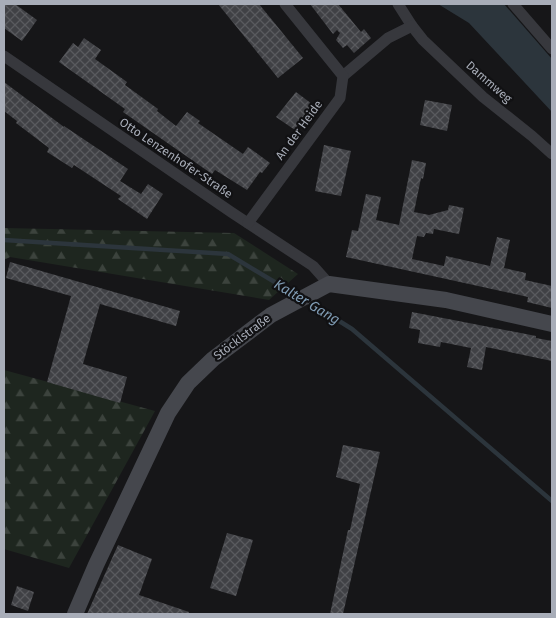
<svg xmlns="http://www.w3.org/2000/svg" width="556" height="618" font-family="'Fira Sans',sans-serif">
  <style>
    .forest { fill: url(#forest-firs) }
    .water { fill: #2c353c }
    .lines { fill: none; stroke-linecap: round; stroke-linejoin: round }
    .stream { stroke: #2c353c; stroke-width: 4.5 }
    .building { fill: url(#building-cross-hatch) }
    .street { stroke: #37383d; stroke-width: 11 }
    .secondary { stroke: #45474d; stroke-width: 16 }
    .labels { text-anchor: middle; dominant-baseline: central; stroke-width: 4.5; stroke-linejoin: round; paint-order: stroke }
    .street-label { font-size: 12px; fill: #a8adb8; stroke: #111113 }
    .water-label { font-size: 14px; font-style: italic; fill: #7f9bb3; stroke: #111113 }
  </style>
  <defs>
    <pattern id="forest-firs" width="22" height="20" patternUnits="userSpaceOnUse" patternTransform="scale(1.25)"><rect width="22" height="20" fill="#1e261f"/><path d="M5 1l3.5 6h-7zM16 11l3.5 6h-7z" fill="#3c433d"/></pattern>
    <pattern id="building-cross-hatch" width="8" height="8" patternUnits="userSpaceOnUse" patternTransform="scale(1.25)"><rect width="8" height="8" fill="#404145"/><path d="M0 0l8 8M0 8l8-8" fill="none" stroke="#595a5e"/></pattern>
  </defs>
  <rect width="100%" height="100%" fill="#161618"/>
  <!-- forest -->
  <g class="forest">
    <path d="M4,228L234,233L298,274L269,300L10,257L4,260Z"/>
    <path d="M4,370L155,411L69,568L4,549Z"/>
  </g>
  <!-- water -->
  <path class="water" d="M438,4H504L552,59V112L469,23Z"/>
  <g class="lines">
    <!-- stream -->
    <g class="stream">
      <path d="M4,240L228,254L298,296"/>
      <path d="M307,301L352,329L552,501"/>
    </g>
  </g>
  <!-- building -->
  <g class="building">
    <path d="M4,4H15L37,20L22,41L4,28Z"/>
    <path d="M218,4H259L303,58L278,78Z"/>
    <path d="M310,4H338L361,32L364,29L371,38L354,53L347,45L343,48L336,40L340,33L337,30L333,34Z"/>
    <path d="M84,38L101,50L95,59L127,82L125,85L158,109L157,111L176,126L187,112L200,121L198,123L243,154L248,147L270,163L262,173L260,172L247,190L215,170L212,174L123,112L125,109L59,62L73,43L78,47Z"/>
    <path d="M4,82L64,127V126L128,169L120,181L141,194L148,184L163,194L147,219L118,199L121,196L74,165L72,168L47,152L49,148L16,123L17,121L4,111Z"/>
    <path d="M296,92L312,104L295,130L276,117Z"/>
    <path d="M425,100L452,105L447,131L420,125Z"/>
    <path d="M324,145L351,151L341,196L315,191Z"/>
    <path d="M412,160L426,163L423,179L421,178L414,212L429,215L448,210L449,205L464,208L459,234L434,229L433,234L426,233L424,237L417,236L412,259L444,266L446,256L490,266L497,237L510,240L504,268L526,273L525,280L552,286V308L527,302L528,297L346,257L352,230L358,231L366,194L381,197L376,220L399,225Z"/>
    <path d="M10,262L180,311L176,326L100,304L83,364L127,377L120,403L47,382L71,296L6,278Z"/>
    <path d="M412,312L536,336V338L552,341V361L486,347L482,370L467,367L471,348L441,342L440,347L418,343L420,330L409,328Z"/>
    <path d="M343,445L380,452L343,614H330L348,530H350L360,484L336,477Z"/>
    <path d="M227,533L253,540L236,596L210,588Z"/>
    <path d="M118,545L152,559L139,595L189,612V614H87Z"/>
    <path d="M17,586L34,592L28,611L11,605Z"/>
  </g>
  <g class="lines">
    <!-- street -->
    <g class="street">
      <path d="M398,4L412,26L423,40L483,97L532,136L552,154"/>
      <path d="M513,4L552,49"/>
      <path d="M4,56L231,212L313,266L329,284"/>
      <path d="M343,76L388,38L412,26"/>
      <path d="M248,223L340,98L343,76L285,4"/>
    </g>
    <!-- secondary -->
    <path class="secondary" d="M75,614L96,565L168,413L188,383L213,359L271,315L329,284L446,300L552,324"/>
  </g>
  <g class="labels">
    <!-- street labels -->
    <g class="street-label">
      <text transform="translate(489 82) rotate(41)">Dammweg</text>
      <text transform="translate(299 130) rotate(-54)">An der Heide</text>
      <text transform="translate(176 158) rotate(34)">Otto Lenzenhofer-Straße</text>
      <text transform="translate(242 337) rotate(-37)">Stöcklstraße</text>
    </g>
    <!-- water labels -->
    <g class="water-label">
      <text transform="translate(307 302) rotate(31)">Kalter Gang</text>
    </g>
  </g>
  <!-- border -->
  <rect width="556" height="618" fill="none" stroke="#a8adb8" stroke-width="10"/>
</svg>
